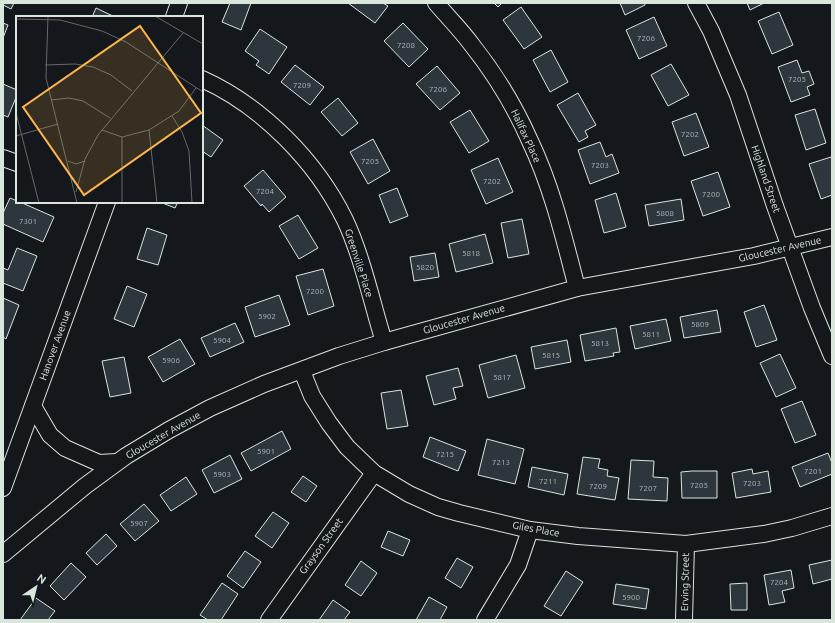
<svg xmlns="http://www.w3.org/2000/svg" width="835" height="623" font-family="Ubuntu,sans-serif">
  <style>
    .building { fill: #2c363c; stroke: #d8e6dc }
    .lines { fill: none; stroke-linecap: round; stroke-linejoin: round }
    .minor-casing { stroke: #d8e6dc; stroke-width: 18 }
    .minor { stroke: #14181c; stroke-width: 16 }
    .labels { text-anchor: middle; dominant-baseline: central; stroke-width: 3; stroke-linejoin: round; paint-order: stroke }
    .number-label { font-size: 8px; fill: #adbab4 }
    .street-label { font-size: 10px; fill: #d8e6dc; stroke: #14181c }
    .inset-road { fill: none; stroke: #626a69; stroke-width: 1 }
    .view { fill: #ffb74d; fill-opacity: 0.15; stroke: #ffb74d; stroke-width: 2 }
    .inset-edge { fill: none; stroke: #d8e6dc; stroke-width: 2 }
  </style>
  <rect width="100%" height="100%" fill="#14181c"/>
  <!-- building -->
  <g class="building">
    <path d="M3,3H14L11,9L3,5Z"/>
    <path d="M230,3H251L241,30L222,22Z"/>
    <path d="M348,3H383L388,6L375,23Z"/>
    <path d="M494,3H502L498,7Z"/>
    <path d="M620,3H645V5L625,15Z"/>
    <path d="M747,3H764L750,10Z"/>
    <path d="M521,7L542,37L524,49L503,20Z"/>
    <path d="M96,8L115,17H92Z"/>
    <path d="M779,12L793,45L772,54L758,21Z"/>
    <path d="M654,17L667,46L639,59L626,30Z"/>
    <path d="M3,23L8,25L3,38Z"/>
    <path d="M403,23L428,49L409,67L384,41Z"/>
    <path d="M260,29L287,47L269,74L256,65L259,61L245,51Z"/>
    <path d="M551,50L568,82L550,92L533,60Z"/>
    <path d="M797,60L802,73L809,71L814,84L807,87L810,95L791,102L778,67Z"/>
    <path d="M671,64L689,95L668,106L651,75Z"/>
    <path d="M295,65L324,87L310,105L281,82Z"/>
    <path d="M437,66L460,93L440,110L416,84Z"/>
    <path d="M3,84L17,90V95L8,117L3,115Z"/>
    <path d="M578,93L596,125L585,131L588,137L579,142L557,105Z"/>
    <path d="M338,98L358,123L342,136L321,112Z"/>
    <path d="M815,109L826,143L806,150L795,115Z"/>
    <path d="M470,110L489,141L469,153L450,122Z"/>
    <path d="M696,113L709,147L684,156L672,122Z"/>
    <path d="M202,125L223,140L211,157L202,151Z"/>
    <path d="M373,139L390,171L368,184L350,152Z"/>
    <path d="M600,142L606,157L612,154L619,173L590,184L578,150Z"/>
    <path d="M831,157L832,160V195L821,199L809,164Z"/>
    <path d="M498,158L513,192L486,204L471,170Z"/>
    <path d="M263,170L286,197L269,212L262,204L261,206L244,186Z"/>
    <path d="M718,172L730,207L703,216L691,181Z"/>
    <path d="M397,188L408,216L390,223L379,195Z"/>
    <path d="M616,193L626,227L604,233L595,200Z"/>
    <path d="M10,198L17,201V202H20L54,217L43,242L3,224V213Z"/>
    <path d="M681,199L684,220L649,226L645,205Z"/>
    <path d="M160,202H178L175,208Z"/>
    <path d="M298,215L318,248L299,259L279,226Z"/>
    <path d="M522,219L529,254L508,258L501,223Z"/>
    <path d="M147,228L167,235L158,265L137,259Z"/>
    <path d="M485,234L493,263L456,272L449,244Z"/>
    <path d="M17,248L37,256L23,291L3,283V268L8,270Z"/>
    <path d="M435,253L439,277L414,281L410,257Z"/>
    <path d="M323,269L334,306L308,315L296,276Z"/>
    <path d="M127,286L147,294L134,327L114,319Z"/>
    <path d="M279,295L290,325L255,337L245,307Z"/>
    <path d="M3,298L19,305L6,339L3,337Z"/>
    <path d="M764,305L777,340L756,347L744,312Z"/>
    <path d="M717,310L721,332L684,338L680,317Z"/>
    <path d="M666,319L671,341L635,349L630,326Z"/>
    <path d="M235,323L244,342L210,357L201,338Z"/>
    <path d="M616,328L620,352L613,353L614,356L585,361L580,335Z"/>
    <path d="M180,339L195,364L163,382L148,357Z"/>
    <path d="M567,340L571,362L535,369L531,347Z"/>
    <path d="M780,354L796,388L776,397L760,363Z"/>
    <path d="M516,355L525,388L488,398L479,365Z"/>
    <path d="M124,357L131,393L110,397L102,361Z"/>
    <path d="M458,368L463,386L453,388L456,399L434,405L426,376Z"/>
    <path d="M401,390L408,426L387,429L381,393Z"/>
    <path d="M802,401L816,435L795,443L781,409Z"/>
    <path d="M282,431L291,449L251,471L241,453Z"/>
    <path d="M430,437L466,451L458,471L423,457Z"/>
    <path d="M487,439L524,449L515,484L478,475Z"/>
    <path d="M828,453L832,463V474L800,487L792,467Z"/>
    <path d="M230,455L242,479L214,493L202,470Z"/>
    <path d="M583,457L600,459L598,468L608,470L607,476L619,478L615,500L577,494Z"/>
    <path d="M631,460L654,461L653,477L668,478L667,501L628,499Z"/>
    <path d="M532,467L568,474L564,495L528,487Z"/>
    <path d="M752,469L753,474L768,471L771,492L736,498L732,473Z"/>
    <path d="M692,471H717V498H682L681,472Z"/>
    <path d="M303,476L317,486L306,502L291,492Z"/>
    <path d="M186,477L197,494L171,511L160,495Z"/>
    <path d="M144,504L159,521L135,541L120,524Z"/>
    <path d="M273,512L289,523L272,548L255,536Z"/>
    <path d="M388,531L410,540L403,556L381,547Z"/>
    <path d="M106,534L117,546L97,565L86,553Z"/>
    <path d="M245,551L261,562L243,588L227,576Z"/>
    <path d="M457,558L473,567L461,588L445,578Z"/>
    <path d="M832,560V579L813,584L809,565Z"/>
    <path d="M361,561L377,573L361,596L345,585Z"/>
    <path d="M71,563L86,577L64,600L50,586Z"/>
    <path d="M791,570L794,588L782,591L785,602L769,605L764,575Z"/>
    <path d="M566,571L583,582L561,616L544,606Z"/>
    <path d="M222,583L238,594L221,620H208L200,615Z"/>
    <path d="M747,583V610H731L730,584Z"/>
    <path d="M616,584L649,589L646,609L613,604Z"/>
    <path d="M429,597L447,607L440,620H416Z"/>
    <path d="M36,598L55,611L48,620H20Z"/>
    <path d="M333,600L350,612L344,620H319Z"/>
  </g>
  <g class="lines">
    <defs>
      <g id="minor">
        <path d="M436,3C448,17 461,30 472,45C495,74 515,107 530,141C552,187 564,238 577,288"/>
        <path d="M696,3L711,31L738,95L775,206L812,308L832,356"/>
        <path d="M174,17L179,3"/>
        <path d="M202,79C262,106 316,161 345,220C362,256 372,303 384,342"/>
        <path d="M3,158L17,163"/>
        <path d="M302,371L312,396L329,423L347,447L374,473L409,494L438,507L459,513L530,530L578,536L686,544L764,534L792,528L832,516"/>
        <path d="M33,406L50,435L65,448L99,463L117,462"/>
        <path d="M3,488L107,202"/>
        <path d="M3,554L85,486L126,456L169,430L210,408L264,384L339,356L384,342L577,288L754,256L832,237"/>
        <path d="M269,620L374,473"/>
        <path d="M485,620L518,565L530,530"/>
        <path d="M684,620L686,544"/>
      </g>
    </defs>
    <!-- minor casing -->
    <use href="#minor" class="minor-casing"/>
    <!-- minor -->
    <use href="#minor" class="minor"/>
  </g>
  <g class="labels">
    <!-- number labels -->
    <g class="number-label">
      <text x="646" y="38">7206</text>
      <text x="406" y="45">7208</text>
      <text x="797" y="79">7205</text>
      <text x="302" y="85">7209</text>
      <text x="438" y="89">7206</text>
      <text x="690" y="134">7202</text>
      <text x="370" y="161">7205</text>
      <text x="600" y="165">7203</text>
      <text x="492" y="181">7202</text>
      <text x="265" y="191">7204</text>
      <text x="711" y="194">7200</text>
      <text x="665" y="213">5808</text>
      <text x="28" y="221">7301</text>
      <text x="471" y="253">5818</text>
      <text x="425" y="267">5820</text>
      <text x="315" y="291">7200</text>
      <text x="267" y="316">5902</text>
      <text x="700" y="324">5809</text>
      <text x="651" y="334">5811</text>
      <text x="222" y="340">5904</text>
      <text x="600" y="343">5813</text>
      <text x="551" y="355">5815</text>
      <text x="171" y="360">5906</text>
      <text x="502" y="377">5817</text>
      <text x="266" y="451">5901</text>
      <text x="445" y="454">7215</text>
      <text x="501" y="462">7213</text>
      <text x="813" y="471">7201</text>
      <text x="222" y="474">5903</text>
      <text x="548" y="481">7211</text>
      <text x="752" y="483">7203</text>
      <text x="699" y="485">7205</text>
      <text x="598" y="486">7209</text>
      <text x="648" y="488">7207</text>
      <text x="139" y="523">5907</text>
      <text x="779" y="582">7204</text>
      <text x="631" y="597">5900</text>
    </g>
    <!-- street labels -->
    <g class="street-label">
      <text transform="translate(526 136) rotate(65)">Halifax Place</text>
      <text transform="translate(766 179) rotate(71)">Highland Street</text>
      <text transform="translate(780 249) rotate(-13)">Gloucester Avenue</text>
      <text transform="translate(359 263) rotate(72)">Greenville Place</text>
      <text transform="translate(464 319) rotate(-16)">Gloucester Avenue</text>
      <text transform="translate(55 345) rotate(-70)">Hanover Avenue</text>
      <text transform="translate(163 435) rotate(-30)">Gloucester Avenue</text>
      <text transform="translate(536 529) rotate(10)">Giles Place</text>
      <text transform="translate(321 546) rotate(-54)">Grayson Street</text>
      <text transform="translate(685 582) rotate(-89)">Erving Street</text>
    </g>
  </g>
  <!-- overview -->
  <g transform="translate(16 16)">
    <rect width="187" height="187" fill="#14181c"/>
    <path class="inset-road" d="M32,0L30,62L61,187M139,0L187,28M0,3L44,4L86,15L110,26L187,76M29,49L59,48L77,51L95,59L116,75M35,84L53,82L67,85L94,102M0,97L23,187M156,100L166,116L173,135L176,187M86,114L106,121L133,114L163,95L180,72M133,114L141,187M0,120L42,108M106,121V187M52,145L60,148L69,145M60,176L69,143L82,119L167,17"/>
    <path class="view" d="M124,10L185,97L68,179L7,91Z"/>
    <rect width="187" height="187" class="inset-edge"/>
  </g>
  <!-- border -->
  <rect width="835" height="623" fill="none" stroke="#d8e6dc" stroke-width="8"/>
  <!-- north arrow -->
  <g transform="translate(36 587) rotate(35)" stroke="#14181c" stroke-width="3" paint-order="stroke">
  <path d="M0-3L7 15L0 10L-7 15Z" fill="#d8e6dc"/>
  <text y="-6" font-size="11" font-weight="bold" text-anchor="middle" fill="#d8e6dc">N</text>
  </g>
</svg>
